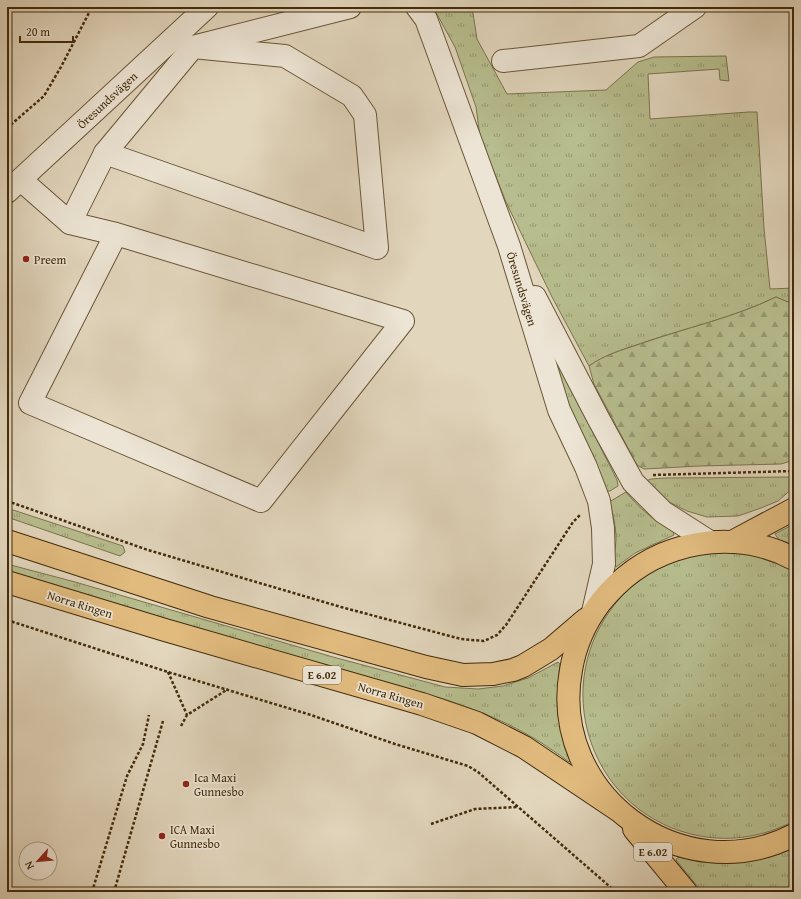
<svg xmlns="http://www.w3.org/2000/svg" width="801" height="899" font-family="'Gentium Book Plus',serif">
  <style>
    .grass { fill: url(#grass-tufts); stroke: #7c744c }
    .forest { fill: url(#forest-firs); stroke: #7c744c }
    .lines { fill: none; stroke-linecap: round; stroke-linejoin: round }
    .minor-casing { stroke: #6a5637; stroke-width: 24 }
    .major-casing { stroke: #422b0a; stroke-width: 24 }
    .path { stroke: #422b0a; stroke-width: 2.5; stroke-dasharray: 3 2; stroke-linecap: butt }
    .minor { stroke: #ece4d4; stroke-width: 22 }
    .major { stroke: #e1bb7e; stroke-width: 22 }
    .poi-dot { fill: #8f2418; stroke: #ece4d4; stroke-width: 1.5 }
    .labels { text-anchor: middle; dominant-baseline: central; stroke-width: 3.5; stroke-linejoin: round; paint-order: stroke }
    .shield { fill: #ece4d4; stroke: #756247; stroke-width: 1 }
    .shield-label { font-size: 11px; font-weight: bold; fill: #422b0a }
    .street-label { font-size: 12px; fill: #422b0a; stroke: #ece4d4 }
    .poi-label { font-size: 12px; fill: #422b0a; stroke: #ece4d4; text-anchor: start }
  </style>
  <defs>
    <pattern id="grass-tufts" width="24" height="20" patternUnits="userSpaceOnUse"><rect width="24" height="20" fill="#b7bd8e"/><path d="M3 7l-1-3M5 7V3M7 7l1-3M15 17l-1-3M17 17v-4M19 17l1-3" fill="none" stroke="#969a72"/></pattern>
    <pattern id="forest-firs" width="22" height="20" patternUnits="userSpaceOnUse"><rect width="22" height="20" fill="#b7bd8e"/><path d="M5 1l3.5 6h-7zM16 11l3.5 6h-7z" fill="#969a72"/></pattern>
  </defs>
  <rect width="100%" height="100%" fill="#e2d6bd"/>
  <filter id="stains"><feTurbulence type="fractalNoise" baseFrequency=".005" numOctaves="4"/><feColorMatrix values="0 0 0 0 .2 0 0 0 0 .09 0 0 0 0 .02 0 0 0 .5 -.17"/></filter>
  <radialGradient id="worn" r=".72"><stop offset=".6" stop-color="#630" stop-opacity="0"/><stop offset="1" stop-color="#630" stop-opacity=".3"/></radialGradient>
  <!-- grass -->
  <g class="grass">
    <path d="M433,7H472L477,39L507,94L606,90L638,62L654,57L726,56L729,81L720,80L719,69L648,74L650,119L749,112H757L764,228L770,289L794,288V300L788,302L776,297C733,318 685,328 639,344C622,350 604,355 589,366L552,297L506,202L480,137L476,107L455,47Z"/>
    <path d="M544,343L549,345L617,480L618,486L610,491H606L581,440Z"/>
    <path d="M794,477V487L778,501L761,508L738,516L707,517L687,511L669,502L647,485L646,481L651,479L666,478Z"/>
    <path d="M626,492C639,508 654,521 673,530L674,535L635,553L616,567C612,559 616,548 616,539C616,526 613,514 609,502Z"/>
    <path d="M7,508L123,546L125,552L120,556L7,517Z"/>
    <path d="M794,524V544L779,540L775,534Z"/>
    <path d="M727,551L751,553L794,569V821C765,836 733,842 700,836C595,817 548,693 612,608C624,592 639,578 657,568C679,556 702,553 727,551Z"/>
    <path d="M7,564L75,582L333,657L445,687L478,689L503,686L528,678L558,662L560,664C556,697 559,728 572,760L569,762C528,731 492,715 444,699L181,624L7,571Z"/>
    <path d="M794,848V870L787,892H702L676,860L677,858L680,857C720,868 756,864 794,848Z"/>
  </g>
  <!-- forest -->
  <path class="forest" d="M776,297L788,302L794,300V460L781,464L699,466L644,469L637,465L594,384L589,366C604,355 622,350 640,344C685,328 733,318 776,297Z"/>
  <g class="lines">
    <defs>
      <g id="minor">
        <path d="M417,7L426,19L509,246L559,410L586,467L599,501L603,528L604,564L593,612"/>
        <path d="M503,61L639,46L695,7"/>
        <path d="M105,153L377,248L365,115L352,96L285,56L193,47"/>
        <path d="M21,180L70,223L105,153L193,47L350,7"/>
        <path d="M7,192L207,7"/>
        <path d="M70,223L116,234L403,321L261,501L30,403L116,234"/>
        <path d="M535,297L598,418L633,482L663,512L710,542"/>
      </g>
      <g id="major">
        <path d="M7,541L210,607L426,667L463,675L493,674L513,670L523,666L551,649L586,619"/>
        <path d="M732,542L794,509"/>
        <path d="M794,559C757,539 713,537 674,550C644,560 619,579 600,603C585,623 575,646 571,670C548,794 681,893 794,835"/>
        <path d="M7,582L165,630L422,704L477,723L524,747L618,810"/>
        <path d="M634,829L686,892"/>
      </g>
    </defs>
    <!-- minor casing -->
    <use href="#minor" class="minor-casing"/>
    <!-- major casing -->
    <use href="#major" class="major-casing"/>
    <!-- path -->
    <g class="path">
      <path d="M7,128L44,96L62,65L92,7"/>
      <path d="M653,475L794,471"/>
      <path d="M7,501L148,550L229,574L341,607L461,639L484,641L497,635L506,625L573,522L581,514"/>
      <path d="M7,620L168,672L311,715L395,744L468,766L478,772L616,892"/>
      <path d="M168,672L187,715"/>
      <path d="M181,726L187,715L228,689"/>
      <path d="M431,824L475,809L518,807"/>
      <path d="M92,892L127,776L143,744L149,715"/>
      <path d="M114,892L163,721"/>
    </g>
    <!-- minor -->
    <use href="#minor" class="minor"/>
    <!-- major -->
    <use href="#major" class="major"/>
  </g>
  <!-- markers -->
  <g class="poi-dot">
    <circle cx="26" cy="259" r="4"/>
    <circle cx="186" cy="784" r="4"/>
    <circle cx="162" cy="836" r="4"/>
  </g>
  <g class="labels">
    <!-- shield labels -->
    <g class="shield">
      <rect x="303" y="666" width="38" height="18" rx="3"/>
      <rect x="634" y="843" width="38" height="18" rx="3"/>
    </g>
    <g class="shield-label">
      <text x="322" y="675">E 6.02</text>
      <text x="653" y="852">E 6.02</text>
    </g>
    <!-- street labels -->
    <g class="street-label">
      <text transform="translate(107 100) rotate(-43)">Öresundsvägen</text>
      <text transform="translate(522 289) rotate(73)">Öresundsvägen</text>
      <text transform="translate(80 604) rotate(17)">Norra Ringen</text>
      <text transform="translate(391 695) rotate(16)">Norra Ringen</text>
    </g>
    <!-- poi labels -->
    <g class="poi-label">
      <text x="34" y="259">Preem</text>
      <text x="194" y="777">Ica Maxi<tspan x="194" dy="14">Gunnesbo</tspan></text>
      <text x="170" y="829">ICA Maxi<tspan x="170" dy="14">Gunnesbo</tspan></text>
    </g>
  </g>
  <!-- margin -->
  <rect width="801" height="899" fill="none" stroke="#e2d6bd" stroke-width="24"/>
  <rect x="8" y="8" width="785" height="883" fill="none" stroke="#422b0a" stroke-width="2"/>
  <rect x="12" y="12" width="777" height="875" fill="none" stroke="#422b0a"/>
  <!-- north arrow -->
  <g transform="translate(38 861) rotate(243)"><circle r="19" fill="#ece4d4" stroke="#a89a83"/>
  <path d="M0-3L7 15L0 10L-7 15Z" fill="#8f2418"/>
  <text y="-6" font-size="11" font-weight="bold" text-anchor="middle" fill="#422b0a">N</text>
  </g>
  <!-- scale -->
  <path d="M20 36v6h53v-6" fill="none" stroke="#422b0a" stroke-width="2"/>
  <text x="26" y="36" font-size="12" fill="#422b0a" stroke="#ece4d4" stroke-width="3" paint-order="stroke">20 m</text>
  <rect width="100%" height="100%" filter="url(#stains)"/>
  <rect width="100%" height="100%" fill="url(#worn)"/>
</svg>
